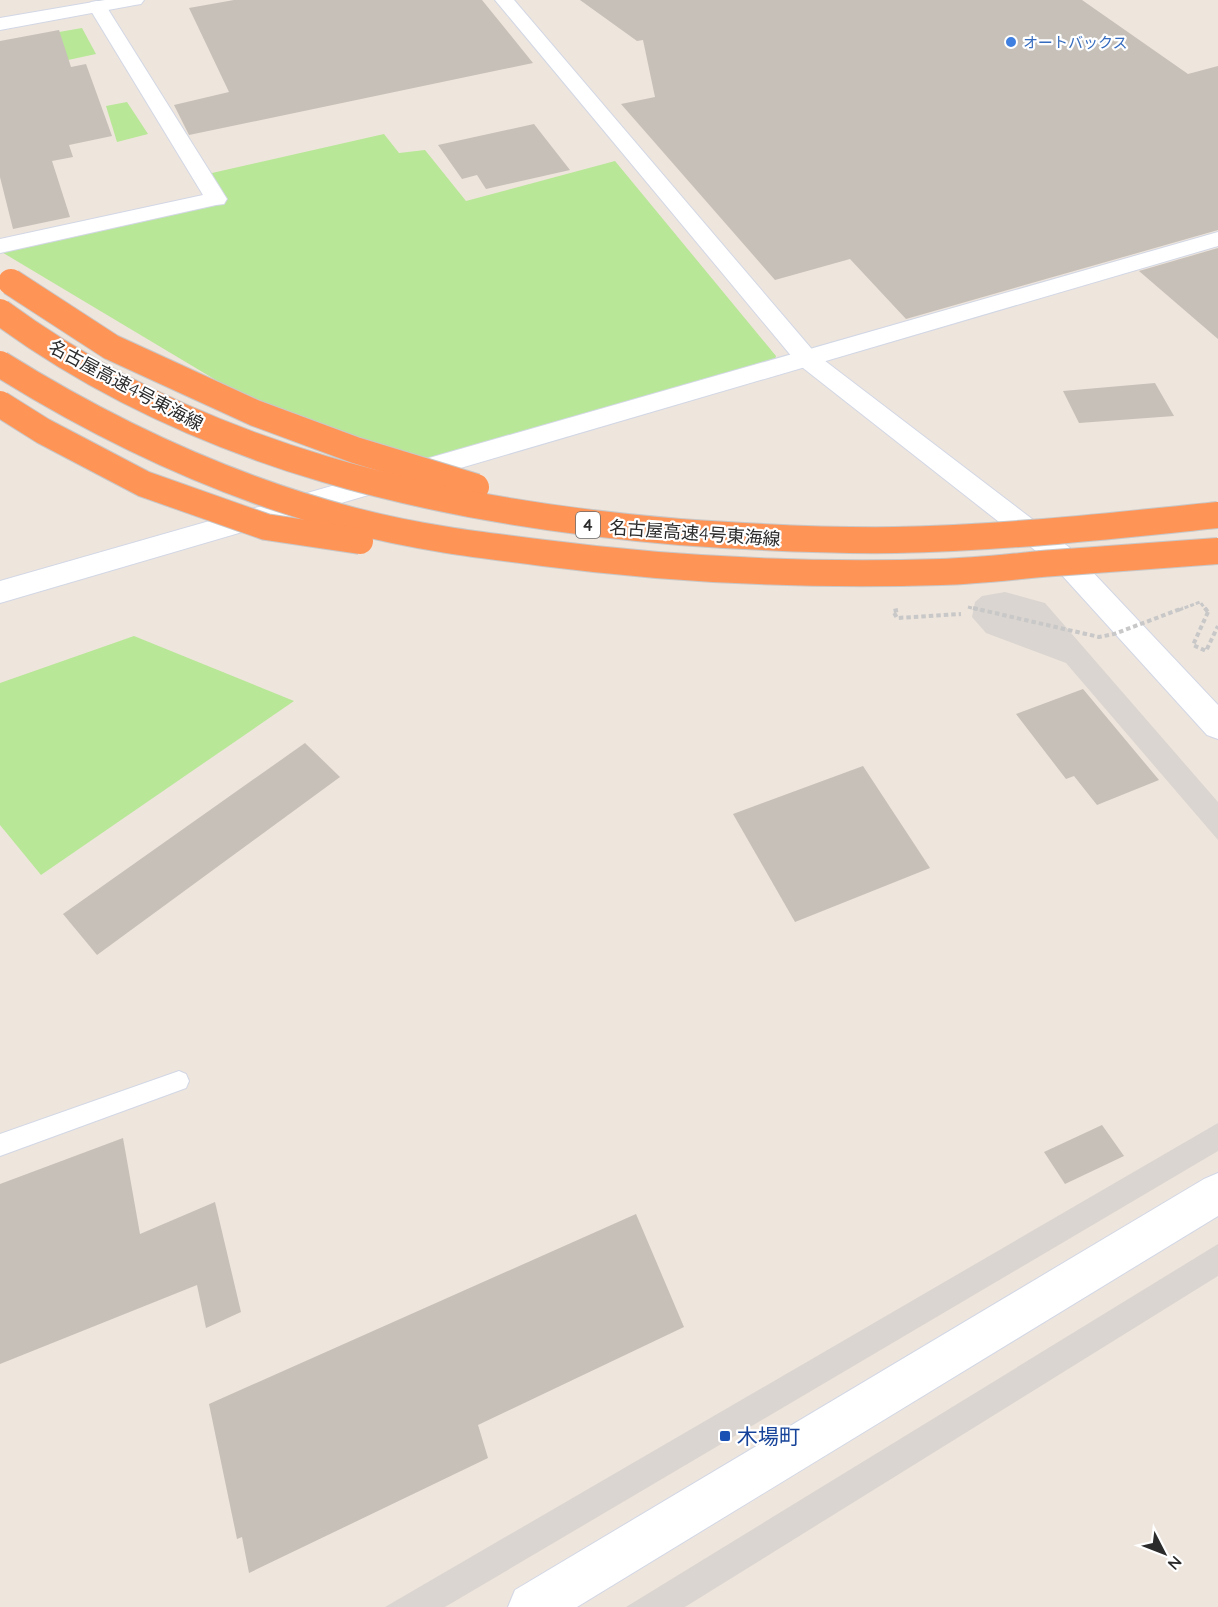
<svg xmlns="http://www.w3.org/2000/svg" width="1218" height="1607" font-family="Quicksand,'Noto Sans JP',sans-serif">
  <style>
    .green { fill: #b8e797 }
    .plaza { fill: #dad5d0 }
    .building { fill: #c6c0b8 }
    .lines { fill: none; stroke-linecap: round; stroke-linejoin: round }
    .service-casing { stroke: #d2d7e5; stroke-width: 2 }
    .minor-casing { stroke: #d2d7e5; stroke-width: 2 }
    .tertiary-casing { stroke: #d2d7e5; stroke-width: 2 }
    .path { stroke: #c8c8c8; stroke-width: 4; stroke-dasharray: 4.5 3; stroke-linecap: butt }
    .service { fill: #fff; fill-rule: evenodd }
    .minor { fill: #fff; fill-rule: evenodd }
    .tertiary { fill: #fff; fill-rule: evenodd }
    .motorway-bridge-casing { stroke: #c8c8c8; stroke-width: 28; stroke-linecap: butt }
    .path-bridge-far1 { stroke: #c8c8c8; stroke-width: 3; stroke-dasharray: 4 2; stroke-linecap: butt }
    .path-bridge { stroke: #c8c8c8; stroke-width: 4; stroke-dasharray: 4.5 3; stroke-linecap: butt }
    .motorway-bridge { stroke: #ff9457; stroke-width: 26 }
    .shop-dot { fill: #3f7fe0; stroke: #fff; stroke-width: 2 }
    .transit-dot { fill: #1a4fb4; stroke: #fff; stroke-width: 2 }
    .labels { text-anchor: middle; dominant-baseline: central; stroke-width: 4.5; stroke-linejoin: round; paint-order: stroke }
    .far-shop-label { font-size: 15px; fill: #366cbe; stroke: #fff; text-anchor: start }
    .shield { fill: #fff; stroke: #6b6b6b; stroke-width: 1.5 }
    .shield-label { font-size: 16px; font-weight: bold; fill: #2b2b2b }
    .street-label { font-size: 18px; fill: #2b2b2b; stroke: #fff }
    .near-transit-label { font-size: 21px; fill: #164399; stroke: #fff; text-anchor: start }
  </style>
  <rect width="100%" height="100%" fill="#eee5dd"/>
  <!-- green -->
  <g class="green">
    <path d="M82,28L96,54L68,60L59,32Z"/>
    <path d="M127,102L148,134L117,142L106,106Z"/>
    <path d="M384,134L399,153L425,150L466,201L615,161L776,356L774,363L422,464L246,398L0,251L222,200L212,173Z"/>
    <path d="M134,636L294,701L41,875L0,825V683Z"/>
  </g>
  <!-- plaza -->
  <g class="plaza">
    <path d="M1005,592L1045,603L1218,802V840L1066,663L986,633L972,617L975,602L982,596Z"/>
    <path d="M1218,1123V1151L445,1607H385Z"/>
    <path d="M1218,1244V1276L685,1607H626Z"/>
  </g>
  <!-- building -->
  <g class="building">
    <path d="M234,0H482L533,63L189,135L174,105L229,92L189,8Z"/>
    <path d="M580,0H1082L1188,74L1218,66V230L906,319L850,259L775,280L621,104L655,97L643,40L637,41Z"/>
    <path d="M59,30L71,67L86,64L112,136L69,145L73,157L52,161L70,217L13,229L0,177V41Z"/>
    <path d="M534,124L570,170L486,189L477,175L462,179L438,145Z"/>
    <path d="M1218,248V339L1139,271Z"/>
    <path d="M1155,383L1174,416L1079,423L1063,391Z"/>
    <path d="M1083,689L1159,780L1097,805L1074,776L1066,779L1016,714Z"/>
    <path d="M305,743L340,777L97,955L63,914Z"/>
    <path d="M863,766L930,868L795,922L733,814Z"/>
    <path d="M1102,1125L1124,1156L1065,1184L1044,1152Z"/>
    <path d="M123,1138L140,1234L215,1202L241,1312L206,1328L197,1285L0,1364V1184Z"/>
    <path d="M636,1214L684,1327L478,1425L488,1458L249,1573L242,1537L237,1539L209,1404Z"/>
  </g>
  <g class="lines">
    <defs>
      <path id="service" d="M179,1071L186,1074L189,1081L186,1088L0,1156V1134Z"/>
      <g id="minor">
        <path d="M97,1L103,2L106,6L227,199L224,204L216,205L0,253V239L203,195L88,6L91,2Z"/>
        <path d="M1218,232V246L0,603V581Z"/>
      </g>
      <g id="tertiary">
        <path d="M105,0H144L141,4L135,5L0,30V18Z"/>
        <path d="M495,0H514L816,354L1070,548L1218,705V739L1207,735L1050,562L798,364Z"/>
        <path d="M1218,1173V1216L577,1607H508L515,1590L1204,1179Z"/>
      </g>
    </defs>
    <!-- service casing -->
    <use href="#service" class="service-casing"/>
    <!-- minor casing -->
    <use href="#minor" class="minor-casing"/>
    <!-- tertiary casing -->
    <use href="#tertiary" class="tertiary-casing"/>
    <!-- path -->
    <g class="path">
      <path d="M898,610L893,611L897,618L961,614"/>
      <path d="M1208,612L1193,645L1206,651L1218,626"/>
    </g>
    <!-- service -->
    <use href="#service" class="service"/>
    <!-- minor -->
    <use href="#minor" class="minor"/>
    <!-- tertiary -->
    <use href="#tertiary" class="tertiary"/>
    <defs>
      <g id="motorway-bridge">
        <path d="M11,282L111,347L255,413L355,450L476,487"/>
        <path d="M0,312C197,457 440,512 680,532C751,537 823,541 895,540C1003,538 1111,526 1218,515"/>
        <path d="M0,364C109,432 226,487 351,520C414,537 479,545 544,553C675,570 808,576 941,572C979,571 1016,566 1054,563C1109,559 1163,555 1218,551"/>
        <path d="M0,404L43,431L144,484L266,527L360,541"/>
      </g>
    </defs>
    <!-- motorway-bridge casing -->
    <use href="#motorway-bridge" class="motorway-bridge-casing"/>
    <!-- path-bridge-far1 -->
    <g class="path-bridge-far1">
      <path d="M968,607L980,610"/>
      <path d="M1179,610L1200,602L1206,610"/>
    </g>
    <!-- path-bridge -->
    <g class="path-bridge">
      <path d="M973,608L1099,637L1114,634L1183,608"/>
      <path d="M1205,608L1208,612"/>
    </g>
    <!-- motorway-bridge -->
    <use href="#motorway-bridge" class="motorway-bridge"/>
  </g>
  <!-- markers -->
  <circle class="shop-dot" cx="1011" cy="42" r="6"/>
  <rect class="transit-dot" x="719" y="1430" width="12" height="12" rx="3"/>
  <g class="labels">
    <!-- far-shop labels -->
    <g class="far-shop-label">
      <text x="1023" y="42">オートバックス</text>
    </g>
    <!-- shield labels -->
    <rect class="shield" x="576" y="512" width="24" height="26" rx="4.5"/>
    <g class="shield-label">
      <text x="588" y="525">4</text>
    </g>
    <!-- street labels -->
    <g class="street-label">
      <text transform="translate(126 385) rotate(28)">名古屋高速4号東海線</text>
      <text transform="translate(695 533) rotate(4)">名古屋高速4号東海線</text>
    </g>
    <!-- near-transit labels -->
    <g class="near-transit-label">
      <text x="737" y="1436">木場町</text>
    </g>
  </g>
  <!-- north arrow -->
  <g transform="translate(1164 1553) rotate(132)" stroke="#ffffff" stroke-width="4.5" paint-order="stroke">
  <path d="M0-4.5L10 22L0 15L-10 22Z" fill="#2b2b2b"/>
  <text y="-9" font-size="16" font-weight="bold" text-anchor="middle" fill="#2b2b2b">N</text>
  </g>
</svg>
